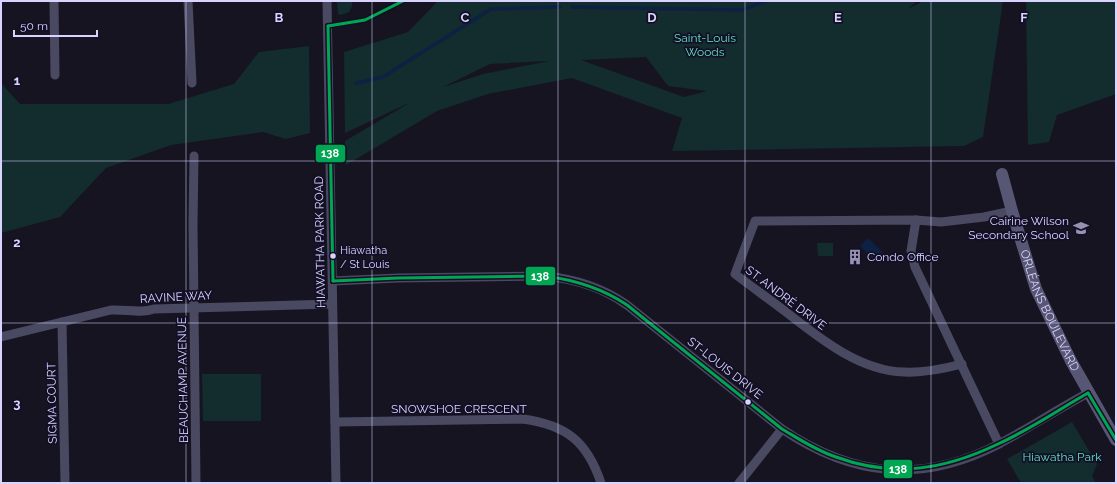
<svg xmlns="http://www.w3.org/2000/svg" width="1117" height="484" font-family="Raleway,sans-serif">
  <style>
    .green { fill: #132c2d; fill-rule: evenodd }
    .water { fill: #0d2144 }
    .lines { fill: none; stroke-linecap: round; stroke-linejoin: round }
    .stream { stroke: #0d2144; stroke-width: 3.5 }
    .street { stroke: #4a4962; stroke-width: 9 }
    .secondary { stroke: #575674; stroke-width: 12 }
    .bus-1-casing { stroke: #130f26; stroke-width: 6 }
    .bus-1 { stroke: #00a651; stroke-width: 3 }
    .grid { fill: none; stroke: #d9d4ff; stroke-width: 1; stroke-opacity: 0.55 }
    .bus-dot { fill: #d9d4ff; stroke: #130f26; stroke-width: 1.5 }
    .labels { text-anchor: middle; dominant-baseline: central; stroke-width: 3.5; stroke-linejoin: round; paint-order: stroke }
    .bus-label { font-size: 11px; fill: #d9d4ff; stroke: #130f26; text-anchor: start }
    .park-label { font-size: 12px; fill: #5fe0c0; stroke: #130f26 }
    .poi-label { font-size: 12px; fill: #d9d4ff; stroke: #130f26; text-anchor: end }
    .street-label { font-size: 12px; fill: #d9d4ff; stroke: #130f26 }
    .grid-label { font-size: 13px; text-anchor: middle; font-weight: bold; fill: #d9d4ff; stroke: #130f26; stroke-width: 3.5; stroke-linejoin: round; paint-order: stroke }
    .line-badge { stroke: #130f26; stroke-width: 1.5 }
    .badge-label { font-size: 11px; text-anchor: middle; font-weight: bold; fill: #fff }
  </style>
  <rect width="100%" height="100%" fill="#161421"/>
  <!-- green -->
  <g class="green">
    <path d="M337,1H352V6L349,12L341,15L338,14Z"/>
    <path d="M438,1H917L908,9L923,1H1003L983,137L964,146L672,151L682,118L572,78L488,94L437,111L346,165L345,141L411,102L345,133L344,52L408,32ZM646,57L668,86L707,91L684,97L581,60ZM549,61L483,74L443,87L490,64Z"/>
    <path d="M1026,1H1116V94L1057,115L1049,142L1028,145Z"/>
    <path d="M309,46L310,133L286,139L263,132L171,145L106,168L60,217L1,233V83L20,104H168L234,84L259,52Z"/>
    <path d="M817,243H833V256H818Z"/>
    <path d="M202,374H261V421H203Z"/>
    <path d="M1072,422L1097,464L1092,476L1096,483H1021L1007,459Z"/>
  </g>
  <!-- water -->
  <path class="water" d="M868,238L885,255L877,263L860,246Z"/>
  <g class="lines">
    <!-- stream -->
    <g class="stream">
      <path d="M572,7L742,10L766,1"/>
      <path d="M356,83L383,77L491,9L560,7"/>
    </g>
    <!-- street -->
    <g class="street">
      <path d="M54,1L55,75"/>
      <path d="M188,1L192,83"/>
      <path d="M327,1L336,483"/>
      <path d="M194,156L193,224L196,483"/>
      <path d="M916,220L911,251L915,267L999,444"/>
      <path d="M333,281L398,278L545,276C576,279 602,287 627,305L782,429C853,477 922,484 999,444C1029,428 1058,409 1088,393"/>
      <path d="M62,322L65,483"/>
      <path d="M1,337L111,310C126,309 140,314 154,309L332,304"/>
      <path d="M962,364C943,369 923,373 904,372C860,371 819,338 786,312C769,299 752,287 735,274L755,221L916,220L941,222L984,217L1012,211"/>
      <path d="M335,422L523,419C566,425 587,441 601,483"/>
      <path d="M739,483L782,429"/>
    </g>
    <!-- secondary -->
    <path class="secondary" id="s1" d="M1002,174L1012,211L1036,289L1071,361L1116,440"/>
    <defs>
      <g id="bus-1">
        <path d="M328,26L333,281"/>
        <path d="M328,26L365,20L403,1"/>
        <path d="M333,281L398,278L545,276C575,280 602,288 627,305L782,429C799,439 817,451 836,457C893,478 944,470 998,444C1029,430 1058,410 1088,393"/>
        <path d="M1088,393L1116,440"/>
      </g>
    </defs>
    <!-- bus-1 casing -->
    <use href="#bus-1" class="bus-1-casing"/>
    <!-- bus-1 -->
    <use href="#bus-1" class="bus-1"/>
  </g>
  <!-- grid -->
  <path class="grid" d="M186,1V483M372,1V483M558,1V483M745,1V483M931,1V483M1,161H1116M1,323H1116"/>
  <!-- icons -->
  <defs>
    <symbol id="school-bare" viewBox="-9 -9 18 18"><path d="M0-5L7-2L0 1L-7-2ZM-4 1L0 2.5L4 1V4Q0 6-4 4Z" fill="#9591b1" stroke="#130f26" stroke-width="2.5" paint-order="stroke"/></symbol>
    <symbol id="building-bare" viewBox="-9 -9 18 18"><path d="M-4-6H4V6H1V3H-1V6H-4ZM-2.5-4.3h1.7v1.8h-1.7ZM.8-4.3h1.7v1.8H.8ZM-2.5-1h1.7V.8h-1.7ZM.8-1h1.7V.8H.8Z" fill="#9591b1" stroke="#130f26" stroke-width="2.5" paint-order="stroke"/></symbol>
  </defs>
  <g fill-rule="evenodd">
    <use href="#school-bare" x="1070" y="217" width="22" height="22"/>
    <use href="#building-bare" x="844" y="246" width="22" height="22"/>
  </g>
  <!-- markers -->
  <g class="bus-dot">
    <circle cx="333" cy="256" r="3.5"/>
    <circle cx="748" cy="402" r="3.5"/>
  </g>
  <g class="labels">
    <!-- bus labels -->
    <g class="bus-label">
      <text x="340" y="250">Hiawatha<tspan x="340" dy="14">/ St Louis</tspan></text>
    </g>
    <!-- park labels -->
    <g class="park-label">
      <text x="705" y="38">Saint-Louis<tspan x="705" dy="14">Woods</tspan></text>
      <text x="1062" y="457">Hiawatha Park</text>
    </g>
    <!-- poi labels -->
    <g class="poi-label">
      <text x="1069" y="221">Cairine Wilson<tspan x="1069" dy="14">Secondary School</tspan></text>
      <text x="867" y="257" text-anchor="start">Condo Office</text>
    </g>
    <!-- street labels -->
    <g class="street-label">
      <text transform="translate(320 242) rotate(-91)">HIAWATHA PARK ROAD</text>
      <text transform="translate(176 297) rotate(-3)">RAVINE WAY</text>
      <text transform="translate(786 298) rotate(37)">ST. ANDRÉ DRIVE</text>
      <text stroke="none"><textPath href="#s1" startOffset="145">ORLÉANS BOULEVARD</textPath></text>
      <text transform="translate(725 368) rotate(38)">ST-LOUIS DRIVE</text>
      <text transform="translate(183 380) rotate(-91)">BEAUCHAMP AVENUE</text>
      <text transform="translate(52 403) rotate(-91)">SIGMA COURT</text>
      <text x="459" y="409">SNOWSHOE CRESCENT</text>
    </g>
  </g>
  <g class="grid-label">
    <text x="279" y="22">B</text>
    <text x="465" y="22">C</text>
    <text x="652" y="22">D</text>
    <text x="838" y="22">E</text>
    <text x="1024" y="22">F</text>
    <text x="17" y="85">1</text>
    <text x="17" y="247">2</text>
    <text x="17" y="408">3</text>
  </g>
  <g class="line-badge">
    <rect x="315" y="144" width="31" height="19" rx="4" fill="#00a651"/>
    <rect x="525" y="266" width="31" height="20" rx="4" fill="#00a651"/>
    <rect x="883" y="459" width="30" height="20" rx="4" fill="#00a651"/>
  </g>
  <g class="badge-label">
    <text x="330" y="157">138</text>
    <text x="540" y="280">138</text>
    <text x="898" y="473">138</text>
  </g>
  <!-- border -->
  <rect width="1117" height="484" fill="none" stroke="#d9d4ff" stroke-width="4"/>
  <!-- scale -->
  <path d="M14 30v6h83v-6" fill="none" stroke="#d9d4ff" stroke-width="2"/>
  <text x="20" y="30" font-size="12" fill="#d9d4ff" stroke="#130f26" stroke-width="3" paint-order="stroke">50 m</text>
</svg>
